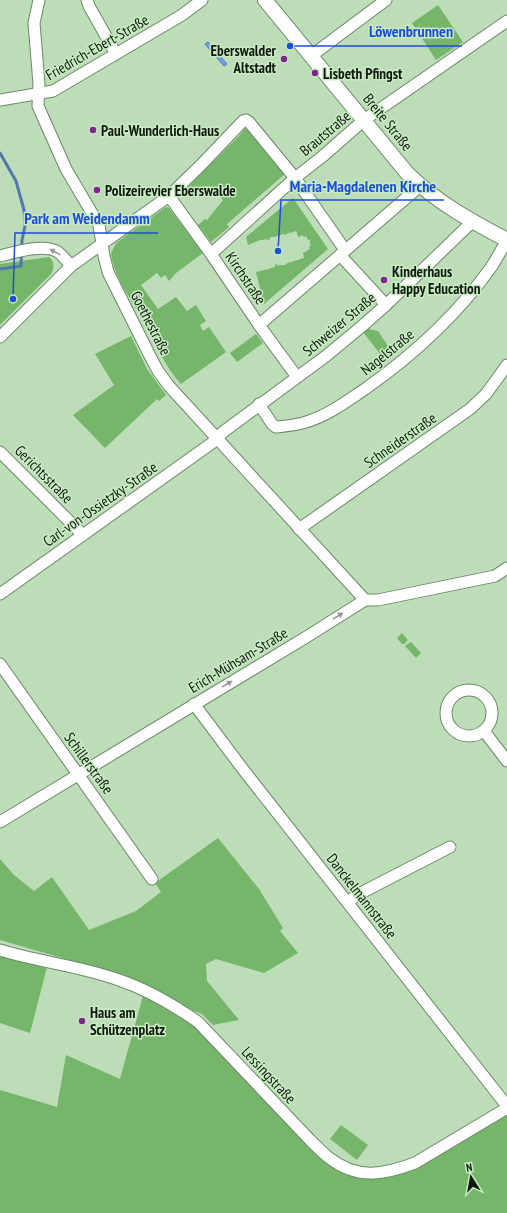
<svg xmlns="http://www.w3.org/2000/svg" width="507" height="1213" font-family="'PT Sans Narrow',sans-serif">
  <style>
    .green { fill: #75b66b }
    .water { fill: #709ff4; stroke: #5377af }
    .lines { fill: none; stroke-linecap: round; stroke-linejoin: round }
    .stream { stroke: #5377af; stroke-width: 3 }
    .minor-casing { stroke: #6a8866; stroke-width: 13 }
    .major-casing { stroke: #6a8866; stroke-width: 16 }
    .minor { stroke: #fff; stroke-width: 11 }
    .major { stroke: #fff; stroke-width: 14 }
    .oneway { fill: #939892 }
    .poi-dot { fill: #812591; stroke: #c9ebc4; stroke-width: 1.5 }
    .labels { text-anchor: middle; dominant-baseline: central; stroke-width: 3; stroke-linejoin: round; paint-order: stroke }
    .street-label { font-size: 15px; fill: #0f1a0d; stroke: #c9ebc4 }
    .poi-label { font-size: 15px; font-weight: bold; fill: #0f1a0d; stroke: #c9ebc4; text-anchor: start }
    .leader { fill: none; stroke: #1d4ed8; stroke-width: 1.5 }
    .callout-dot { fill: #1d4ed8; stroke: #c9ebc4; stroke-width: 1.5 }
    .callout-label { font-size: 16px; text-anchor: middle; font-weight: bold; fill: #1d4ed8; stroke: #c9ebc4; stroke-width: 3; stroke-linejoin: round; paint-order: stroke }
  </style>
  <rect width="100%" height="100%" fill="#bcddb7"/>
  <!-- green -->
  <g class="green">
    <path d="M438,5L463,42L436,60L412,23Z"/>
    <path d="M247,126L286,173L227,224L229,227L211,242L198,225L205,219L207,220L223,200L210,188L206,192L204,190L197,197L187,188L239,136Z"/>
    <path d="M293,198L328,249L264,304L256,272L269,269L273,267L274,268L276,264L279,266V265H285L289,262L291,263V262L297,260L298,261V260L303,258L304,259L303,252H307L306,251L310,249L309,248L311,244H310V240H308L306,236L305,237L301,235V236L298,237L296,230V231L290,233V231L289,233L284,235L283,233L282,235V234L281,235L276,236V237H271L269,240L265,239V240H260L248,245L246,237Z"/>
    <path d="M166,207L169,208L203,253L176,273L169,281L165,275L161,278L157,273L141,285L158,309L176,297L187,311L196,305L206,321L200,325L203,331L209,327L226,352L181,384C165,367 157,346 146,325C134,303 114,279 111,253L116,243Z"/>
    <path d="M49,257C55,262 54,268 51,274L0,325V264Z"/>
    <path d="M368,329L378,331L388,346L390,354L384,359L363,332Z"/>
    <path d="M256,334L263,343L237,362L230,353Z"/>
    <path d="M131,336L147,369L166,395L159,401L157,399L105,448L73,415L114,385L95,354Z"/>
    <path d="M402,633L408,640L404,644H402L397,638Z"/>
    <path d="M411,642L421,653L416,658L405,646Z"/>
    <path d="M218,838L259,889L283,928L280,931L298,953L264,973L216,959L206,964L207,981L239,1020L213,1025L202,1014L186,1008L156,990L121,975L0,940V859L14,875L34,891L52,877L89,930L136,911L161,892L155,883Z"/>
    <path d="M0,956L47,967L30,1033L0,1023Z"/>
    <path d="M143,996L180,1014L192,1022L337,1168L360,1178L382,1177L507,1114V1213H0V1090L57,1107L66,1055L120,1079Z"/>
    <path d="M341,1125L368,1145L357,1160L330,1139Z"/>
  </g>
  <!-- water -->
  <path class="water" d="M208,42L227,64L224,66L205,44Z"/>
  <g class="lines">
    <!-- stream -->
    <path class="stream" d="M0,153L16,181L24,210L25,226L22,240L21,266L0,269"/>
    <defs>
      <g id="minor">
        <path d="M39,0L34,23L39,84L38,106L66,169L99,225L104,256L108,272L150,356L158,371L169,386L365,600"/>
        <path d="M87,0L89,6L116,54"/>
        <path d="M311,56L386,0"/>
        <path d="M0,100L53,91L182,15L202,0"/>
        <path d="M169,196L211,254L259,325L297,377"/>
        <path d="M211,254L295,178L323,156L364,120L507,21"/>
        <path d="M340,255L386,305"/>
        <path d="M0,256C14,252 45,243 58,252C63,256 67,261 71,266"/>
        <path d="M259,325L420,186"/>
        <path d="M0,337L71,266L169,196L201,165L243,121L246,120L249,122L295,178L345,250"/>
        <path d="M259,404L272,424L276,427C287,426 299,425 309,421C330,414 347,401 365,389C412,356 458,314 492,266C497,258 502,249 507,240"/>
        <path d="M0,452L83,535"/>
        <path d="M299,529L470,409L486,394L507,365"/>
        <path d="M0,594L212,443L223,432L326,356L361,327L386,305L472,222"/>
        <path d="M0,664L152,879"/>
        <circle cx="469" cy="713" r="23"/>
        <path d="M194,704L242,768L507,1106"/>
        <path d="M484,731L507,761"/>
        <path d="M0,822L308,636L365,600H378L495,576L507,568"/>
        <path d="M348,903L355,896L450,847"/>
        <path d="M0,950C39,962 81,966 119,980C146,989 175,1006 198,1022L310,1140C316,1146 322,1152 328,1157C357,1180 383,1175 415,1163L507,1108"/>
      </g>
      <path id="major" d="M265,0L407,173C436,202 471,221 507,240"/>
    </defs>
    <!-- minor casing -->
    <use href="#minor" class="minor-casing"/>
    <!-- major casing -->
    <use href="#major" class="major-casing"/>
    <!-- minor -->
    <use href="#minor" class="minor"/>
    <!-- major -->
    <use href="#major" class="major"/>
  </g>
  <!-- one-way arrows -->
  <defs><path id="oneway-solid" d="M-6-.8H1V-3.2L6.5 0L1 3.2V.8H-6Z"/></defs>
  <g class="oneway">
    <use href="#oneway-solid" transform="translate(55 252) rotate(-151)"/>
    <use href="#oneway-solid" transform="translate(338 616) rotate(-32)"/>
    <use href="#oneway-solid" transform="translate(227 684) rotate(-31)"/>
  </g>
  <!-- markers -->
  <g class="poi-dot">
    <circle cx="284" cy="59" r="4"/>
    <circle cx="315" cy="73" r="4"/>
    <circle cx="93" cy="130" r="4"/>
    <circle cx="97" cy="190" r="4"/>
    <circle cx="384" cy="280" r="4"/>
    <circle cx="82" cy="1021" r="4"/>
  </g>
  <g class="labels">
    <!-- street labels -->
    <g class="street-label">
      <text transform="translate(97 47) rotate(-30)">Friedrich-Ebert-Straße</text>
      <text transform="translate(388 122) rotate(51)">Breite Straße</text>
      <text transform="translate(325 133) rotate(-40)">Brautstraße</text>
      <text transform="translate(246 278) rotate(56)">Kirchstraße</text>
      <text transform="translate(151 323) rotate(63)">Goethestraße</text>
      <text transform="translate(339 324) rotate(-40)">Schweizer Straße</text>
      <text transform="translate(387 352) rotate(-39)">Nagelstraße</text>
      <text transform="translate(400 440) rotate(-35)">Schneiderstraße</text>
      <text transform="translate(44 474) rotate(45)">Gerichtsstraße</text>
      <text transform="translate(100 504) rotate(-35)">Carl-von-Ossietzky-Straße</text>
      <text transform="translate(238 660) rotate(-31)">Erich-Mühsam-Straße</text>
      <text transform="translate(89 763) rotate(54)">Schillerstraße</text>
      <text transform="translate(362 896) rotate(52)">Danckelmannstraße</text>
      <text transform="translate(269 1075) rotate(47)">Lessingstraße</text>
    </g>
    <!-- poi labels -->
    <g class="poi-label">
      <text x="276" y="50" text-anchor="end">Eberswalder<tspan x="276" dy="17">Altstadt</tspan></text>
      <text x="323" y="73">Lisbeth Pfingst</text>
      <text x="101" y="130">Paul-Wunderlich-Haus</text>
      <text x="105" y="190">Polizeirevier Eberswalde</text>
      <text x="392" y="271">Kinderhaus<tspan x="392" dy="17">Happy Education</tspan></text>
      <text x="90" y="1012">Haus am<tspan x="90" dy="17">Schützenplatz</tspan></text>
    </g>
  </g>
  <!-- callouts -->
  <path class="leader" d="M290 46L361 46H462M278 251L281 200H444M13 299L15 233H158"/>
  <g class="callout-dot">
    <circle cx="290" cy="46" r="4"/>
    <circle cx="278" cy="251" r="4"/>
    <circle cx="13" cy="299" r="4"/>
  </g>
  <g class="callout-label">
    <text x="411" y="37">Löwenbrunnen</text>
    <text x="363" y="192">Maria-Magdalenen Kirche</text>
    <text x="87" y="224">Park am Weidendamm</text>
  </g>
  <!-- north arrow -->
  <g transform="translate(471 1177) rotate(349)" stroke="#c9ebc4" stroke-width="3" paint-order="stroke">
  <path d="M0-3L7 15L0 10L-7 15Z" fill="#0f1a0d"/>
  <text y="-6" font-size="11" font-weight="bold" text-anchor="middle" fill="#0f1a0d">N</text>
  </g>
</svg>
